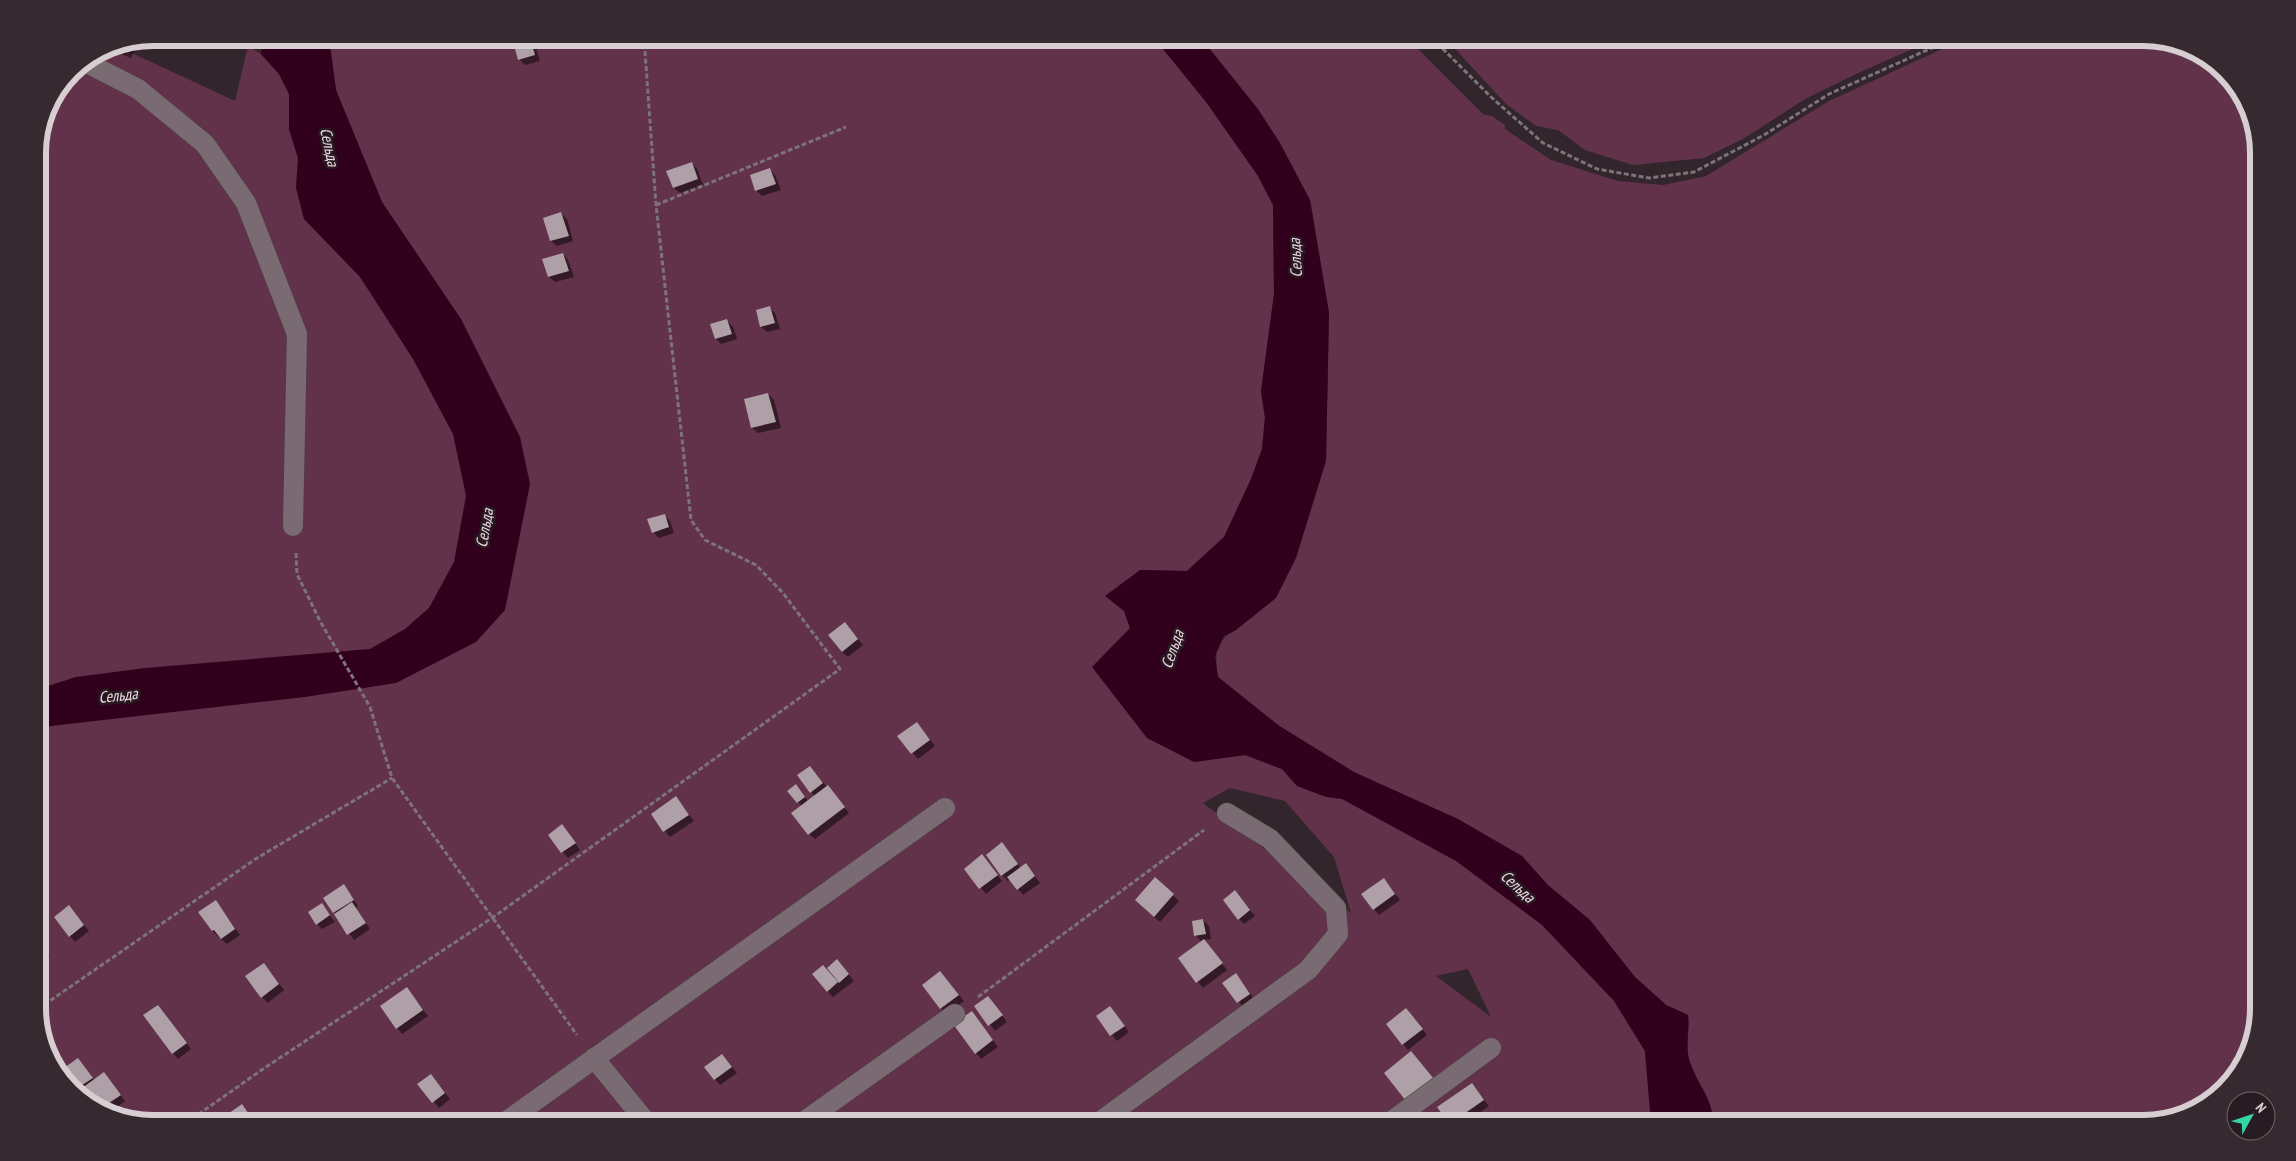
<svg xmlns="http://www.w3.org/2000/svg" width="2296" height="1161" font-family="'PT Sans Narrow',sans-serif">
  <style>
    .green { fill: #62314a; fill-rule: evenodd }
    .water { fill: #30001c }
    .shadow { fill: #0007 }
    .building { fill: #af9fa6 }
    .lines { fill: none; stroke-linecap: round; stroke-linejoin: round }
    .service-casing { stroke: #4b4145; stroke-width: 21 }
    .path { stroke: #7d7378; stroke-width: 3; stroke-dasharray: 5 2.5; stroke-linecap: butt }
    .service { stroke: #7a6b72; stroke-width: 20 }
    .labels { text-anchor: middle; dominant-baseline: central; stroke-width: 5; stroke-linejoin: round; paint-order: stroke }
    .water-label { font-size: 16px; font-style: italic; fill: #f1d9e4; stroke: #281c22 }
    .rim { fill: none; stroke: #d7ced2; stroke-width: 6 }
  </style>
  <rect width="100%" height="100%" fill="#32262c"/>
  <!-- green -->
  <g class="green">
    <path d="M329,38H1407L1483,114L1492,116L1505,125V129L1551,160L1618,181L1663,185L1706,176L1829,101L1966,38H2143L2194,49L2239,89L2258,146V1008L2247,1059L2207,1104L2143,1123H1713C1713,1099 1699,1087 1691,1065C1684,1049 1690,1032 1688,1015L1666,1005L1635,977L1614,1001L1645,1051L1651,1123H153L102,1112L57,1072L38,1016V146L46,109L72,71L109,46L119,47L235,101L248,46L261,54L279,74L289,94V129L298,158L296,188L382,202L336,90ZM1258,176L1310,200L1329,313L1326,461L1236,630C1214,641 1215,655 1218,677L1278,725L1297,786L1282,769L1245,755L1194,762L1130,628L1124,611L1140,570L1187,571L1224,537L1251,479L1262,449L1265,418L1261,391L1274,294L1273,205ZM1230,788L1285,801L1334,857L1351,913L1203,803ZM1468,969L1491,1017L1436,976Z"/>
    <path d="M1445,38H1937L1856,74L1805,99L1743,139L1704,158L1633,165L1585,150L1558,130L1536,126L1506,104Z"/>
  </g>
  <!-- water -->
  <g class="water">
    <path d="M263,38H329L336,90L382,202L461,319L520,437L530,484L505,610L476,642L396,683L305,697L51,726L38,729V689L76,677L145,668L370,649L405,629L429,608L454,562L466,496L453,434L413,359L360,277L304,219L296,188L298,158L289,129V94L279,74L261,54Z"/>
    <path d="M1154,38H1201L1258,109L1280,143L1310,200L1329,313L1326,461L1296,558L1276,598L1236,630L1224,636L1215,656L1218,677L1278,725L1354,772L1458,819L1522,856L1548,885L1590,920L1635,977L1666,1005L1688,1015C1690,1032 1684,1049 1691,1065C1699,1087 1713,1099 1713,1123H1651L1645,1051L1614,1001L1542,925L1456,861L1342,799L1326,797L1297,786L1282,769L1245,755L1194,762L1147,738L1092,667L1130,628L1124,611L1105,596L1140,570L1187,571L1224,537L1251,479L1262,449L1265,418L1261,391L1274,294L1273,205L1258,176L1206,102Z"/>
  </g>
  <!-- shadow -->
  <g class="shadow">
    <path d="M513,38H533L540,61L525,65L519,59Z"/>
    <path d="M139,40L131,58L106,48L109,46Z"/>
    <path d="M691,163L697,169L703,185L680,193L674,188Z"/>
    <path d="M769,169L775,175L781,190L762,196L757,191L751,176Z"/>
    <path d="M561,214L567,219L573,241L557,246L551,241L544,219Z"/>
    <path d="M563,254L568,260L574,277L555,282L549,277Z"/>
    <path d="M769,308L775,313L780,329L767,332L761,327L757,311Z"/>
    <path d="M727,321L733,327L737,339L721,344L716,339Z"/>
    <path d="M768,394L774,400L781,428L758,433L752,428Z"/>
    <path d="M664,515L670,521L674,533L659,538L653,532Z"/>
    <path d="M850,630L863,645L848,657L842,652Z"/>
    <path d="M917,723L935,746L918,759L899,737Z"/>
    <path d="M810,767L849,813L815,839L809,834L802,806L798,802L801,792L808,801L815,796L811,792Z"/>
    <path d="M681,804L694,821L670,837L652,814Z"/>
    <path d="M567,832L580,850L568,858L549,835Z"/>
    <path d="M1002,844L1021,868L1031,871L1040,883L1023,895L1010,879L1008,881L1002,875L988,855Z"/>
    <path d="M982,856L1002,881L986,894L965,869Z"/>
    <path d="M1155,879L1179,901L1160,922L1142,906Z"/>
    <path d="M1384,879L1400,900L1379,915L1374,909Z"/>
    <path d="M344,886L358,906L356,908L370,929L354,940L325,899Z"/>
    <path d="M1235,892L1255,916L1244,924L1239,919Z"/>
    <path d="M215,902L240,935L227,944L212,931Z"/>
    <path d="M322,905L335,922L322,929L317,924Z"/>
    <path d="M69,907L89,931L75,942L70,936Z"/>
    <path d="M1203,920L1209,926L1211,939L1204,940L1227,970L1203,988L1180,959L1202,942L1195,935Z"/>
    <path d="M38,938L50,956L38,965Z"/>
    <path d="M843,967L854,981L833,997L827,991L832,976Z"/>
    <path d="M269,970L284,990L268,1003L262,997Z"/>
    <path d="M940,972L964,1001L946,1014L941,1008Z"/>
    <path d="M1236,975L1255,1000L1244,1008L1224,984Z"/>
    <path d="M407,989L428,1016L402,1034L397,1028Z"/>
    <path d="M993,1003L1007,1022L995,1031L976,1006Z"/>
    <path d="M158,1006L191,1049L178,1059L173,1053Z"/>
    <path d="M972,1012L998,1047L981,1059L976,1053Z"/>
    <path d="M1115,1013L1129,1032L1117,1041L1098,1017Z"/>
    <path d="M1412,1016L1427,1035L1408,1050L1403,1044Z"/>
    <path d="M78,1059L95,1081L104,1074L125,1101L113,1110L111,1108L102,1112L76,1089L63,1070Z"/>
    <path d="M727,1061L737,1073L720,1085L715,1079Z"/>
    <path d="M431,1075L450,1099L439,1108L419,1084Z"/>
    <path d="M1471,1084L1489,1106L1465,1123H1449L1438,1108Z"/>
    <path d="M242,1106L257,1123H218Z"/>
  </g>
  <!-- building -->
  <g class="building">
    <path d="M512,38H530L535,55L518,60Z"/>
    <path d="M692,162L698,179L673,188L666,171Z"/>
    <path d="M770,168L776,184L755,191L750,175Z"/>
    <path d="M561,212L569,236L550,241L543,218Z"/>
    <path d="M563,253L569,271L548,277L542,259Z"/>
    <path d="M770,306L775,323L760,327L756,310Z"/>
    <path d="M727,319L732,334L715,339L710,324Z"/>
    <path d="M768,393L776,422L751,428L744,399Z"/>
    <path d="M665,514L669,527L652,533L647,519Z"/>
    <path d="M845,622L858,639L842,652L828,635Z"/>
    <path d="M917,722L930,740L911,754L897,736Z"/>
    <path d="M810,766L823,783L810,793L797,775Z"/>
    <path d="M796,784L805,797L797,803L787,791Z"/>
    <path d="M828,785L845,807L808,835L791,813Z"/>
    <path d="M676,796L689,815L663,832L651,814Z"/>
    <path d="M562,824L576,843L561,853L548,835Z"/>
    <path d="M1002,842L1018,864L1001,876L986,855Z"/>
    <path d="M982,854L998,875L979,889L964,869Z"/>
    <path d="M1026,863L1035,876L1017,890L1007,877Z"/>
    <path d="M1155,877L1174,894L1154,917L1135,900Z"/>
    <path d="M1384,878L1395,894L1373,910L1361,894Z"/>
    <path d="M344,884L354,900L333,913L323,898Z"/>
    <path d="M1235,890L1250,910L1238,920L1223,900Z"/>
    <path d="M216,900L235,929L221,939L214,930L212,931L198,912Z"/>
    <path d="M352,902L366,923L347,935L334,914Z"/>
    <path d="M322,903L330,915L316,925L308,912Z"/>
    <path d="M69,905L84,925L69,937L54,917Z"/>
    <path d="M1203,919L1206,934L1194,936L1192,921Z"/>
    <path d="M38,938L46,950L38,955Z"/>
    <path d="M1204,939L1223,963L1196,983L1178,958Z"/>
    <path d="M837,959L849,974L839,983L827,968Z"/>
    <path d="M264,963L279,984L261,998L245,976Z"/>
    <path d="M823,965L838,982L827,992L812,974Z"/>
    <path d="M940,971L959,995L940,1009L922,985Z"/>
    <path d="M1236,973L1250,994L1237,1003L1222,983Z"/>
    <path d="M407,987L423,1010L396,1029L380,1006Z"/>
    <path d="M988,996L1003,1015L988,1026L974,1006Z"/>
    <path d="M158,1005L187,1043L172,1054L143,1015Z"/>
    <path d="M1110,1006L1125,1026L1110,1036L1096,1016Z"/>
    <path d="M1406,1008L1423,1029L1402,1045L1386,1024Z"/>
    <path d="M972,1011L993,1040L975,1054L953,1024Z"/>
    <path d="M1411,1051L1434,1079L1406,1101L1384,1073Z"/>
    <path d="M722,1054L732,1067L714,1080L704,1067Z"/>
    <path d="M78,1058L93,1078L76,1089L61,1070Z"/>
    <path d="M104,1072L121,1095L106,1105L104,1103L98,1108L78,1091Z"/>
    <path d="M431,1074L445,1093L432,1103L417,1084Z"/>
    <path d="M1472,1083L1484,1100L1451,1123H1448L1437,1107Z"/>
    <path d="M242,1104L255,1123H215Z"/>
  </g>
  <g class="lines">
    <defs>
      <g id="service">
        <path d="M85,62L138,89L205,144L246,203L297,334L293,526"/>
        <path d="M594,1058L647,1123"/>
        <path d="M504,1123L945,808"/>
        <path d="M802,1123L955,1014"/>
        <path d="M1098,1123L1308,970L1338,934L1336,908L1270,839L1227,813"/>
        <path d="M1389,1123L1491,1048"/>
      </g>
    </defs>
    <!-- service casing -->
    <use href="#service" class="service-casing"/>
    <!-- path -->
    <g class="path">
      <path d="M1432,38L1491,97L1543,143L1597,169L1649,178L1694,172L1764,135L1829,94L1954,38"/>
      <path d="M656,205L846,127"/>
      <path d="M296,553L297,574L320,621L370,707L392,778L577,1035"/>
      <path d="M978,997L1204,830"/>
      <path d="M38,1009L257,858L392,778"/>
      <path d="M186,1123L263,1069L492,918L840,669L783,593L756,565L705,540L691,520L656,205L644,38"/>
    </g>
    <!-- service -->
    <use href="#service" class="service"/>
  </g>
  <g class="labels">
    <!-- water labels -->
    <g class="water-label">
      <text transform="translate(330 147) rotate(78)">Сельда</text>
      <text transform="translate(1295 258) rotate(-93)">Сельда</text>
      <text transform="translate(484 528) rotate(-80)">Сельда</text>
      <text transform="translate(1172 649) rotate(-71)">Сельда</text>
      <text transform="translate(118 695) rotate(-6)">Сельда</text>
      <text transform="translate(1518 886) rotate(42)">Сельда</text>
    </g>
  </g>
  <!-- crop -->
  <path d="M0 0H2296V1161H0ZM153 46H2143A107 107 0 0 1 2250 153V1008A107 107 0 0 1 2143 1115H153A107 107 0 0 1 46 1008V153A107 107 0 0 1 153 46Z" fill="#362a30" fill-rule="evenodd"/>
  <path class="rim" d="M153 46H2143A107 107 0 0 1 2250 153V1008A107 107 0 0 1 2143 1115H153A107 107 0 0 1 46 1008V153A107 107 0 0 1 153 46Z"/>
  <!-- north arrow -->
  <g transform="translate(2251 1116) rotate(50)"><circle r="24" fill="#281c22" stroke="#6e6368"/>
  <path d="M0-4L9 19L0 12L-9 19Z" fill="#35d4a7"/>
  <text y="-8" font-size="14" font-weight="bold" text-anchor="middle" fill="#d7ced2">N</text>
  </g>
</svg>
